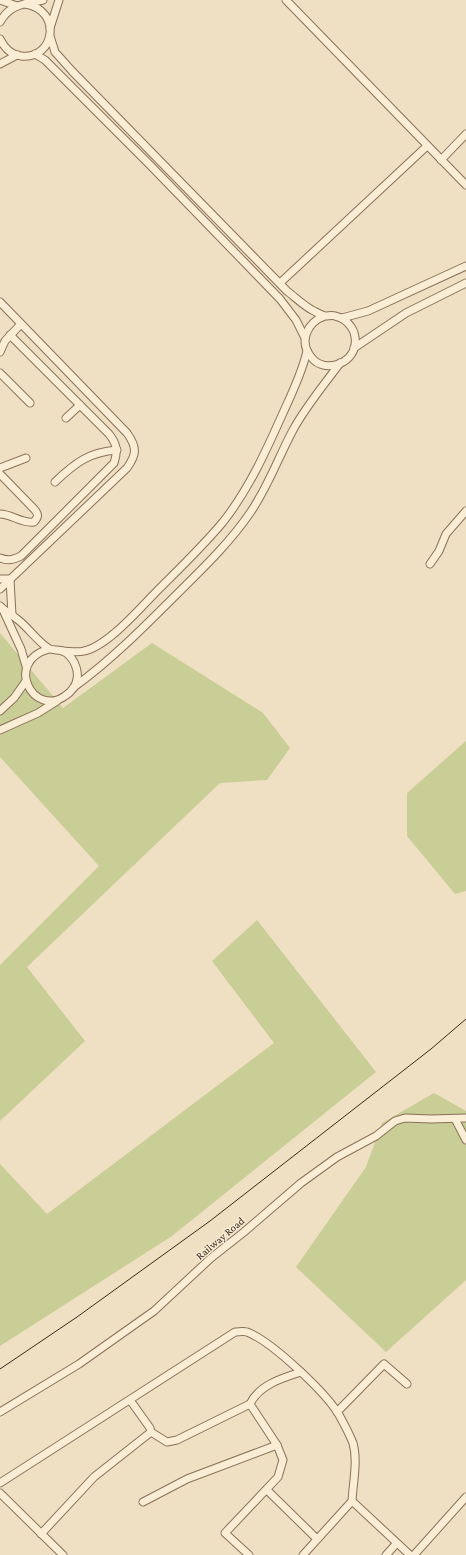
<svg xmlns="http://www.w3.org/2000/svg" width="466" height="1555" font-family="'Crimson Pro',serif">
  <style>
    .green { fill: #c9cd96 }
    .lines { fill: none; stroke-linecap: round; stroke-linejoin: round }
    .minor-casing { stroke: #897159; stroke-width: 9 }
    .minor { stroke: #f9edd6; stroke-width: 7 }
    .tram { stroke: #392a1e; stroke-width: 1 }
    .labels { text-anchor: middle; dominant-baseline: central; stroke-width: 3; stroke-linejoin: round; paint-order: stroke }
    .street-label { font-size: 11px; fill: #392a1e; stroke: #f6ead2 }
  </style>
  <rect width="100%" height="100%" fill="#efe0c3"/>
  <!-- green -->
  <g class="green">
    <path d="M0,633L63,708L152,643L263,713L290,748L267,780L220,783L27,967L85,1041L0,1121V965L99,866L0,757Z"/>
    <path d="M466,741V891L455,894L407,836V793Z"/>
    <path d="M257,920L376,1072L172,1236L0,1346V1164L47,1214L274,1043L212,961Z"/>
    <path d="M434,1093L466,1111V1280L386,1352L296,1267L366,1167L382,1123Z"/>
  </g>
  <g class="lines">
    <defs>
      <g id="minor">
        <path d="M0,0L17,6"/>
        <path d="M286,0L466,185"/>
        <path d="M0,22C10,4 24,4 43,0"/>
        <path d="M50,28L59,0"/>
        <path d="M50,36L55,52L72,71L287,291C295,297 303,305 312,310C316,312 321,315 325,316C329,316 332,315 335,316C349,319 357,332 355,345C352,365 324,373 312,358C298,342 307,322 325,316"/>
        <path d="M0,39C4,47 10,55 21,56C55,60 63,10 25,4"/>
        <path d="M35,54L45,60L150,165L280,299L296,320L305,338"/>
        <path d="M0,64L17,55"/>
        <path d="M441,160L466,134"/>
        <path d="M280,283L427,146"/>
        <path d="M0,302L127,433C137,447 137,454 127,468L0,589"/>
        <path d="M342,318L368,311L466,266"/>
        <path d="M354,348L406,313L466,283"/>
        <path d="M0,352L5,341L21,324"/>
        <path d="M0,373L30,403"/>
        <path d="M66,418L80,405"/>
        <path d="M0,468L26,458"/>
        <path d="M0,474L35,510C39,515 38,517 34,522C22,524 12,514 0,514"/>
        <path d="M55,482C75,463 89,452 117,450"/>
        <path d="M0,558C8,561 13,560 21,556L114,463C118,451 117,444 109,434L10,335"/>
        <path d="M430,564L439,551L446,534L466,511"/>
        <path d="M0,579H10L12,615"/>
        <path d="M0,606C5,611 11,614 17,619C28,627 36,640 48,648C52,651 58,649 63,651C73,656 79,669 77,679C76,686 71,692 65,696C34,718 3,662 49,649"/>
        <path d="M3,610L21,649L26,666"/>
        <path d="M62,651C69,651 77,653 84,651C108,646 140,608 158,590C180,568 203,546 223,522C249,489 266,451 283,413C292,393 302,373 307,351"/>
        <path d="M74,687C110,661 142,629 173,598C200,571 228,545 250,513C268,487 278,458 293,430C306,406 324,385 340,363"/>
        <path d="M0,711L14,698L26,681"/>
        <path d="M0,730L38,713L57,701"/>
        <path d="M455,1119L466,1140"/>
        <path d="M130,1400L150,1428L151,1432L167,1442L177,1440L250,1404"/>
        <path d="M0,1412L79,1364L154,1311L211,1258L244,1232L301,1183L337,1157L376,1136L395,1121L405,1118L431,1119L466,1118"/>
        <path d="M337,1412L384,1364L407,1384"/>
        <path d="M0,1483L235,1332C239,1332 243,1331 247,1332C271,1341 323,1390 338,1413C343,1422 349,1433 353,1443C358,1461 353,1482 352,1501L410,1555"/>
        <path d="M267,1490L317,1539"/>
        <path d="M0,1493L63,1555"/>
        <path d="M143,1502L187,1479L277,1445"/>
        <path d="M41,1534L94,1477L151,1432"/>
        <path d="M249,1555L225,1533L278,1477L283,1460L277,1445L250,1404C259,1385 282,1378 301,1372"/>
        <path d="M303,1555L352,1501"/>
        <path d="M386,1555L396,1544"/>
        <path d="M414,1555L466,1497"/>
      </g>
    </defs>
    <!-- minor casing -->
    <use href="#minor" class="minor-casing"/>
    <!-- minor -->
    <use href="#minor" class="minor"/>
    <!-- tram -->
    <path class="tram" d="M0,1369L77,1317L210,1221L431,1049L466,1019"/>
  </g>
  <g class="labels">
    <!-- street labels -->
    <g class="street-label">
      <text transform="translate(220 1238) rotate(-40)">Railway Road</text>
    </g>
  </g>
</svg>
